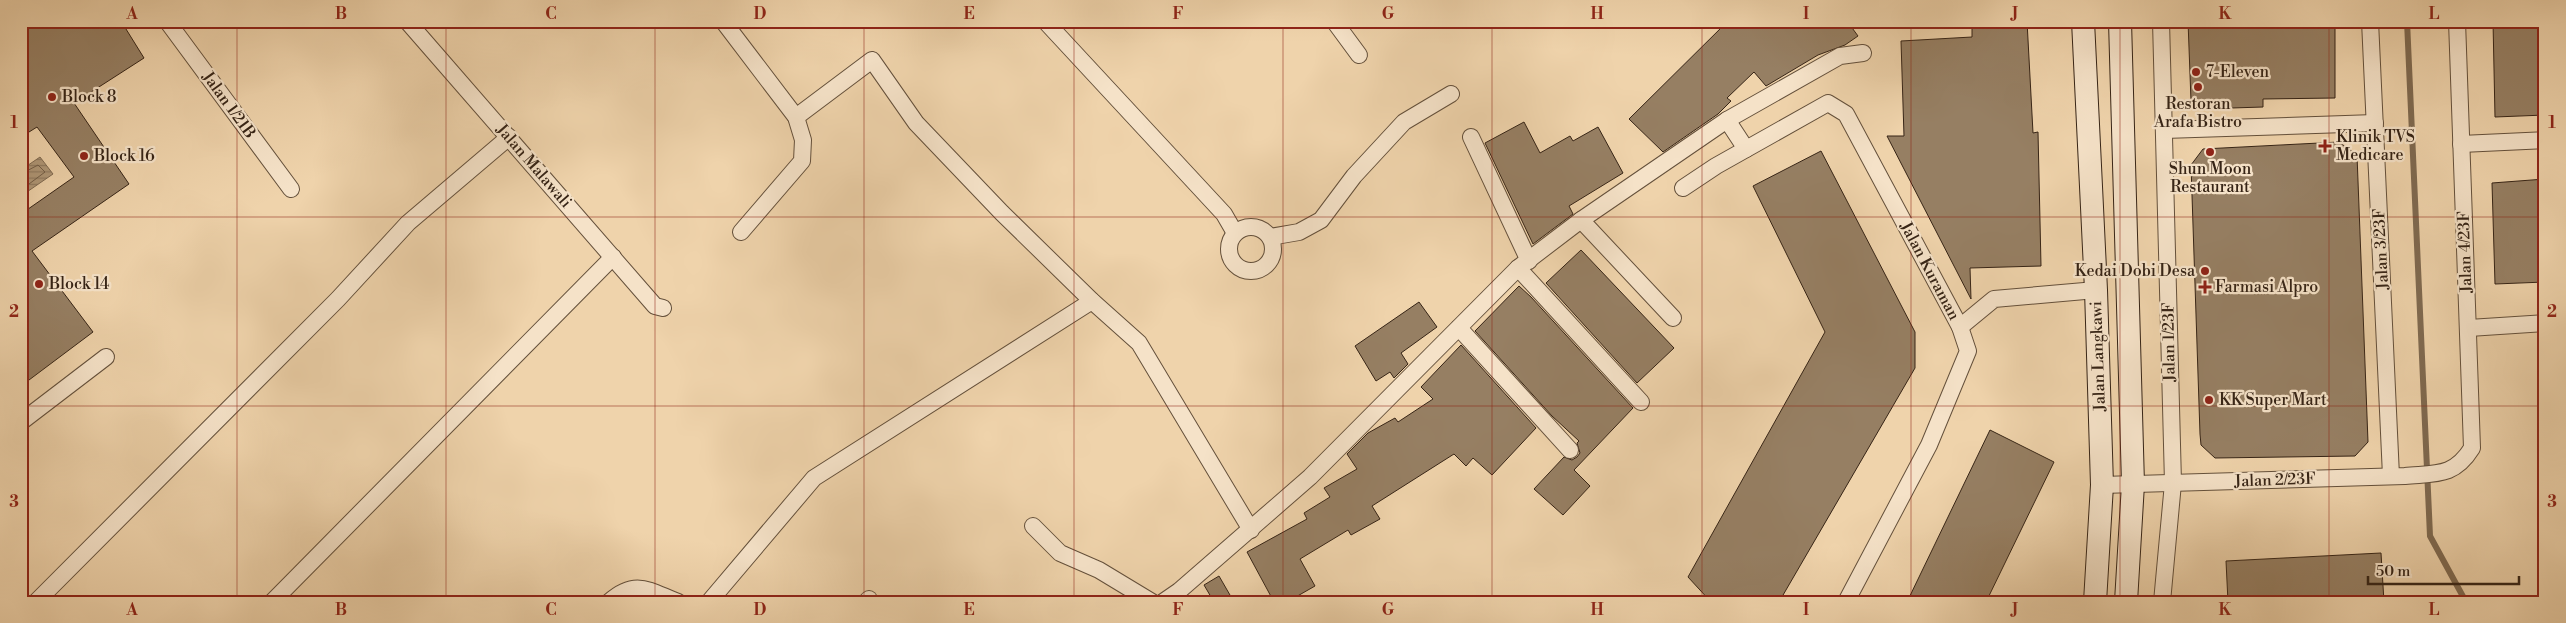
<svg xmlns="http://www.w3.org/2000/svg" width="2566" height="623" font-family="'Libre Bodoni',serif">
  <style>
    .water { fill: url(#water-rules); stroke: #7f6a51 }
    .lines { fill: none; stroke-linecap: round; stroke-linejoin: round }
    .shore { stroke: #735e47; stroke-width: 1 }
    .stream { stroke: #7f6a51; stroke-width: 6 }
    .building { fill: #967f63; stroke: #362416 }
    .street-casing { stroke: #64503b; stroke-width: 18 }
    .secondary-casing { stroke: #362416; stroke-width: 24 }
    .street { stroke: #f5e2c8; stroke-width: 16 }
    .secondary { stroke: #f5e2c8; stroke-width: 22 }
    .grid { fill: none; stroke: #8f2418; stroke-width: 1; stroke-opacity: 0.55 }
    .poi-dot { fill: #8f2418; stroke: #f5e2c8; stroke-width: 2 }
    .labels { text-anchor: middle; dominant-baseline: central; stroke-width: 4.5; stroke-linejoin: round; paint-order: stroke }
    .poi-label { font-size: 16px; fill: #362416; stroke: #f5e2c8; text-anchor: start }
    .street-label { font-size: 16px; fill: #362416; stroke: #f5e2c8 }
    .neatline { fill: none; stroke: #8f2418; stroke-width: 2 }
    .grid-label { font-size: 16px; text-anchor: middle; font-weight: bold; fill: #8f2418 }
  </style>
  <defs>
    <pattern id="water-rules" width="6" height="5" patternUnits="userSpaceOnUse" patternTransform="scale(1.25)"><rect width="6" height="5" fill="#b09878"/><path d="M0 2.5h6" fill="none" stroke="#907c61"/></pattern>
  </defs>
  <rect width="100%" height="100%" fill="#efd3ab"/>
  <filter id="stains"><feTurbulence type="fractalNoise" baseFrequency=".004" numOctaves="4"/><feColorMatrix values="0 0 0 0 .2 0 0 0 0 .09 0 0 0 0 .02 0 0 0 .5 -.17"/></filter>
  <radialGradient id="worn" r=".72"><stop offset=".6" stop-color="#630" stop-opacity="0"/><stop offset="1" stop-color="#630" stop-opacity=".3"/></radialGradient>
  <!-- water -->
  <path class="water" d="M40,157L53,174L21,196V170Z"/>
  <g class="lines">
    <!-- shore -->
    <path class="shore" d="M21,174L38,165L45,172L21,190"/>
    <!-- stream -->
    <path class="stream" d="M2407,21L2430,536L2466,602"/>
  </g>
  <!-- building -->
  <g class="building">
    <path d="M36,21H121L144,58L74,103L129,184L32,251L93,332L21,386V214L74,177L37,127L21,137V31Z"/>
    <path d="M1728,21H1847L1858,36L1845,45L1818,55L1766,86L1754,72L1727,98L1731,101L1718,114L1663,152L1629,119Z"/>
    <path d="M1972,21H2027L2033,133L2038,132L2041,266L1970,268L1971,299L1887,136H1904L1901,41L1972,37Z"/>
    <path d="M2188,21H2335V98L2263,99V107L2200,109L2191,101Z"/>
    <path d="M2493,21H2545V115L2495,117Z"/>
    <path d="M1524,122L1540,153L1570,136L1573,141L1598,127L1623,173L1569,206L1573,214L1533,244L1485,143Z"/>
    <path d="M2339,142L2357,155L2368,442L2355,456L2215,458L2201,445L2200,434L2191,165L2203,149Z"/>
    <path d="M1821,151L1915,332V368L1779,602H1711L1688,577L1825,332L1753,186Z"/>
    <path d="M2545,179V282L2495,284L2492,183Z"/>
    <path d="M1581,250L1674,348L1637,383L1546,283Z"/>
    <path d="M1519,286L1531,297L1633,408L1574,470L1590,486L1563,515L1534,489L1564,457L1572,460L1577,457L1580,453L1577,443L1579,441L1552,416L1475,331Z"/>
    <path d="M1419,302L1437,327L1401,353L1408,364L1394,378L1390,372L1376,381L1355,346Z"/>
    <path d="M1461,345L1536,428L1492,475L1473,458L1466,466L1454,454L1372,506L1380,519L1351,535L1348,530L1300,559L1315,586L1287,602H1274L1247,552L1307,519L1304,513L1330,497L1324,488L1357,469L1347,454L1368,433L1395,418L1398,422L1433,399L1421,387Z"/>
    <path d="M1990,430L2054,462L1986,602H1907Z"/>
    <path d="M2381,553L2384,602H2228L2226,561Z"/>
    <path d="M1219,576L1234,602H1214L1204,585Z"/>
  </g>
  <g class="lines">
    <defs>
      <g id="street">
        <path d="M167,21L291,189"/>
        <path d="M407,21L655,306L663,308"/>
        <path d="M723,21L796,117L803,140L802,161L741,232"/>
        <path d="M1045,21L1224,214L1235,233"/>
        <path d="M1334,21L1359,55"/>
        <path d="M2161,21L2173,483L2162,602"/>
        <path d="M2370,21L2391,476"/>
        <path d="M796,117L872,60L916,123L1002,213L1092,301L1139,343L1251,530"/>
        <path d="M1727,120L1746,149"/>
        <path d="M2164,130L2375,123"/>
        <path d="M1471,137L1529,261"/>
        <path d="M2461,144L2545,140"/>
        <path d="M1683,188L1716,166L1828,103L1846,114L1960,327L1968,351L1929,445L1846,602"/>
        <path d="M1581,220L1673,318"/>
        <circle cx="1251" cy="249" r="22"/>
        <path d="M1270,237L1299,232L1321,220L1354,176L1404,122L1451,94"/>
        <path d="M1518,268L1641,402"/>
        <path d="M1960,327L1994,299L2096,290"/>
        <path d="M1459,328L1570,450"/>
        <path d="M2469,328L2545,323"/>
        <path d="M21,422L106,357"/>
        <path d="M2102,485L2405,476C2436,473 2454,477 2472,448L2457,21"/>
        <path d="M1033,526L1060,553L1099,570L1152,602"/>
        <path d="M36,602L338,299L408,223L509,137"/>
        <path d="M272,602L613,257"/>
        <path d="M609,602C636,578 649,591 678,602"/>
        <path d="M709,602L814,478L1092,301"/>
        <path d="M866,602L869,599"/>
        <path d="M1163,602L1179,591L1310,477L1518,268L1581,220L1727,120L1840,56L1863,53"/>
      </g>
      <g id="secondary">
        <path d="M2083,21L2096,290L2102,485L2095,602"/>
        <path d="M2120,21L2133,484L2126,602"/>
      </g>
    </defs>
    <!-- street casing -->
    <use href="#street" class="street-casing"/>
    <!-- secondary casing -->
    <use href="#secondary" class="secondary-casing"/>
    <!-- street -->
    <use href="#street" class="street"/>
    <!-- secondary -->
    <use href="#secondary" class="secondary"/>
  </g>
  <!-- grid -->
  <path class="grid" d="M237,21V602M446,21V602M655,21V602M864,21V602M1074,21V602M1283,21V602M1492,21V602M1702,21V602M1911,21V602M2120,21V602M2329,21V602M21,217H2545M21,406H2545"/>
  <!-- markers -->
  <g class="poi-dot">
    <circle cx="2196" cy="72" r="5"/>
    <circle cx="2198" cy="87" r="5"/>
    <circle cx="52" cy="97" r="5"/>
    <path d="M2322.5 138.5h5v5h5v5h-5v5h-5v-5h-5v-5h5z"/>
    <circle cx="2210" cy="152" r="5"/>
    <circle cx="84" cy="156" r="5"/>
    <circle cx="2205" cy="271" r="5"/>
    <circle cx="39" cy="284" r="5"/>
    <path d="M2202.5 279.5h5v5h5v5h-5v5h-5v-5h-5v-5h5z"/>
    <circle cx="2209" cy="400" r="5"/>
  </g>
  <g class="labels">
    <!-- poi labels -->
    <g class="poi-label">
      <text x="2206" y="72">7-Eleven</text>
      <text x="62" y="97">Block 8</text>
      <text x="2198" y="104" text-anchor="middle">Restoran<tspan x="2198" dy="18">Arafa Bistro</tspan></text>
      <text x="2336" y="137">Klinik TVS<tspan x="2336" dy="18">Medicare</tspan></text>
      <text x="94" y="156">Block 16</text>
      <text x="2210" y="169" text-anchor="middle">Shun Moon<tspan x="2210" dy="18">Restaurant</tspan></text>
      <text x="2195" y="271" text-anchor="end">Kedai Dobi Desa</text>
      <text x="49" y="284">Block 14</text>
      <text x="2215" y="287">Farmasi Alpro</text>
      <text x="2219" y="400">KK Super Mart</text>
    </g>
    <!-- street labels -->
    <g class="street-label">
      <text transform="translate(229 105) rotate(54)">Jalan 1/21B</text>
      <text transform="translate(534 166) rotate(49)">Jalan Malawali</text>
      <text transform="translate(2381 249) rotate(-93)">Jalan 3/23F</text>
      <text transform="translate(2465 252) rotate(-92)">Jalan 4/23F</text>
      <text transform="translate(1930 271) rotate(62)">Jalan Kuraman</text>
      <text transform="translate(2169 342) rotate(-91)">Jalan 1/23F</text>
      <text transform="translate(2098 356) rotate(-92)">Jalan Langkawi</text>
      <text transform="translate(2275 480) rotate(-2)">Jalan 2/23F</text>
    </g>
  </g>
  <!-- margin -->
  <rect width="2566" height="623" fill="none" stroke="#efd3ab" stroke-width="55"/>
  <!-- scale -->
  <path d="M2368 576v8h151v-8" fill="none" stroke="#362416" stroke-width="2.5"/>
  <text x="2376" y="576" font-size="15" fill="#362416" stroke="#f5e2c8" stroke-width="4" paint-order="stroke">50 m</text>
  <rect x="28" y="28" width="2510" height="568" class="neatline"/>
  <g class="grid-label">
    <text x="132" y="19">A</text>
    <text x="341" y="19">B</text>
    <text x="551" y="19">C</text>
    <text x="760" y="19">D</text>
    <text x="969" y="19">E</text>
    <text x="1178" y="19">F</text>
    <text x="1388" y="19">G</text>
    <text x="1597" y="19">H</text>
    <text x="1806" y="19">I</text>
    <text x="2015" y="19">J</text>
    <text x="2225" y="19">K</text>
    <text x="2434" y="19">L</text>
    <text x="14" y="128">1</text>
    <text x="2552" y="128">1</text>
    <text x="14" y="317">2</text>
    <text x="2552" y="317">2</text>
    <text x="14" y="507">3</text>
    <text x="2552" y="507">3</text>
    <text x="132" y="615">A</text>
    <text x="341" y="615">B</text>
    <text x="551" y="615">C</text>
    <text x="760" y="615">D</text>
    <text x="969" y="615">E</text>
    <text x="1178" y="615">F</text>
    <text x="1388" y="615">G</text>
    <text x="1597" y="615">H</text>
    <text x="1806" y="615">I</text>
    <text x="2015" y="615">J</text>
    <text x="2225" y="615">K</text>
    <text x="2434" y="615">L</text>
  </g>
  <rect width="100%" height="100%" filter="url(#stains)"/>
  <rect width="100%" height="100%" fill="url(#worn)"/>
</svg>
